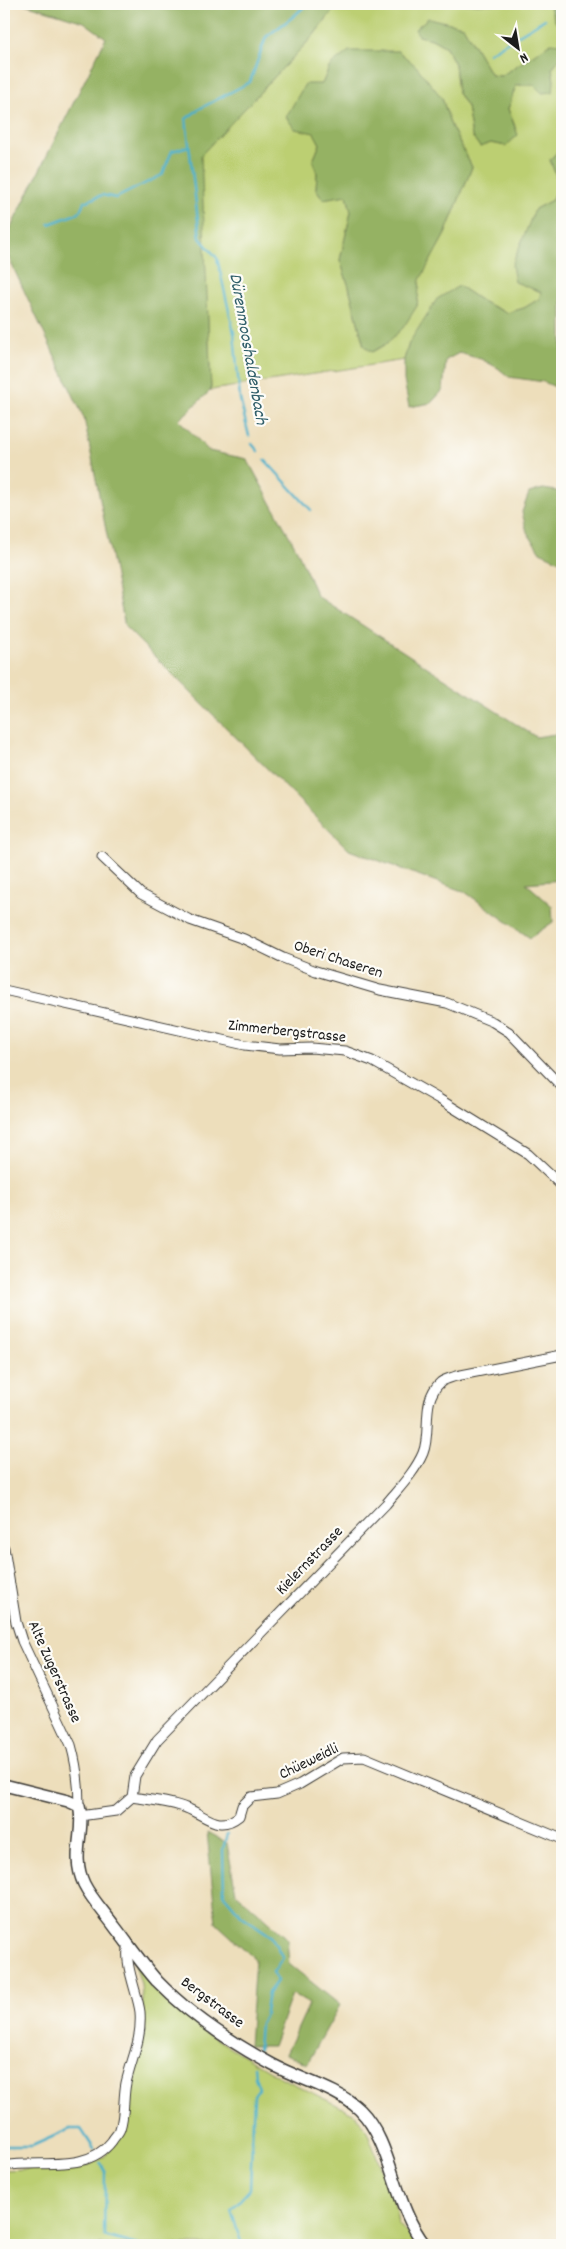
<svg xmlns="http://www.w3.org/2000/svg" width="566" height="2249" font-family="Dekko,sans-serif">
  <style>
    .green { fill: #bccf72; stroke: #6c7647; fill-rule: evenodd }
    .forest { fill: #95b264; stroke: #586740 }
    .lines { fill: none; stroke-linecap: round; stroke-linejoin: round }
    .stream { stroke: #4bb0ca; stroke-width: 2.5 }
    .minor-casing { stroke: #3b3934; stroke-width: 11 }
    .tertiary-casing { stroke: #3b3934; stroke-width: 14 }
    .minor { stroke: #fff; stroke-width: 9 }
    .tertiary { stroke: #fff; stroke-width: 11 }
    .labels { text-anchor: middle; dominant-baseline: central; stroke-width: 4.5; stroke-linejoin: round; paint-order: stroke }
    .street-label { font-size: 16px; fill: #1c1c1c; stroke: #fdfcf7 }
    .water-label { font-size: 18px; font-style: italic; fill: #315f6a; stroke: #fdfcf7 }
  </style>
  <rect width="100%" height="100%" fill="#fdfcf7"/>
  <filter id="ink" filterUnits="userSpaceOnUse"><feTurbulence type="fractalNoise" baseFrequency=".02" numOctaves="2"/><feDisplacementMap in="SourceGraphic" scale="10" xChannelSelector="R" yChannelSelector="G"/><feConvolveMatrix kernelMatrix="1 2 1 2 8 2 1 2 1" color-interpolation-filters="sRGB"/></filter>
  <filter id="wash" filterUnits="userSpaceOnUse"><feTurbulence type="fractalNoise" baseFrequency=".0096" numOctaves="4" result="noise"/><feDisplacementMap in="SourceGraphic" scale="20" xChannelSelector="R" yChannelSelector="G"/><feGaussianBlur stdDeviation="1.12" result="paint"/><feColorMatrix in="noise" values="0 0 0 0 0 0 0 0 0 0 0 0 0 0 0 0 0 1.4 0 .05"/><feComposite in="paint" operator="in"/></filter>
  <g filter="url(#wash)">
    <rect width="100%" height="100%" fill="#eddebb"/>
    <!-- green -->
    <g class="green">
      <path d="M338,4H549L555,21L562,30V47L560,44L501,76L491,75L463,26L419,36L432,39L446,47L455,64L458,93L467,107L472,136L480,147L491,143L506,146L515,126L508,109L516,85H534L542,93L554,81L552,68L562,56V146L550,160L558,181L552,200L535,209L516,282L542,292L539,299L524,308L507,313L483,302L459,286L409,343L404,360L211,390L200,155L313,36ZM330,66L442,98L451,126L472,167L445,234L419,280L417,306L364,346L349,287L340,260L351,212L347,194L323,199L316,189L317,173L313,161L320,144L314,132L322,84Z"/>
      <path d="M134,1962L159,1992L205,2032L276,2075L355,2114L367,2131L394,2201L398,2223L417,2245H4V2170L87,2166L104,2157L123,2134L129,2114L128,2097L145,2031L141,1984Z"/>
    </g>
    <!-- forest -->
    <g class="forest">
      <path d="M25,4H338L313,36L201,155L211,390L179,420L209,451L247,459L297,550L317,596L536,737L562,733V880L526,883L552,906L553,922L530,938L465,892L349,850L125,627L84,418L4,248V241L106,38L84,22Z"/>
      <path d="M549,4H562V30L555,21Z"/>
      <path d="M428,18L463,26L491,75L501,76L551,43L561,44C566,54 558,60 552,68L554,81L553,92L542,93L534,85H516L508,109L518,135L506,146L491,143L480,147L472,136L467,107L458,93L455,64L446,47L432,39L419,36L415,29Z"/>
      <path d="M349,51H398L416,66L442,98L451,126L472,167L445,234L420,280L417,306L403,328L386,344L372,352L364,346L349,287L340,260L351,212L347,195L323,199L316,189L317,173L313,161L320,144L314,133L295,129L286,117L305,84H322L330,66Z"/>
      <path d="M562,146V390L544,382L509,377L498,368L481,359L459,353L446,360L443,390L431,403L409,407L404,380V360L409,343L437,299L459,286L483,302L507,313L524,308L539,299L541,292L515,282L512,265L535,209L552,200L558,181L550,160Z"/>
      <path d="M543,489L562,492V562L540,552L527,532L522,512L529,493Z"/>
      <path d="M207,1832L227,1843L236,1893L287,1938L289,1964L340,2005L307,2064L286,2054L309,2004L292,1994L273,2046H249L255,1959L216,1923Z"/>
    </g>
    <g class="lines">
      <!-- stream -->
      <g class="stream">
        <path d="M554,10L560,4"/>
        <path d="M4,14L9,4"/>
        <path d="M489,53L545,19"/>
        <path d="M49,224L79,213L84,202L102,195L116,198L162,175L172,151L189,146"/>
        <path d="M249,436L240,399L234,333L217,258L200,238L186,119L199,109L250,82L266,37L294,16L307,4"/>
        <path d="M252,444L258,451"/>
        <path d="M265,460L311,510"/>
        <path d="M227,1834L223,1849L224,1895L242,1916L271,1936L283,1958L273,1972L277,1981L268,1993L264,2017L260,2023L258,2050"/>
        <path d="M4,2146H32L70,2129H81L94,2149"/>
        <path d="M100,2163L105,2172L104,2236L137,2245"/>
        <path d="M242,2245L231,2210L250,2189L254,2095L259,2088L255,2077L254,2066"/>
      </g>
    </g>
  </g>
  <g filter="url(#ink)">
    <g class="lines">
      <defs>
        <g id="minor">
          <path d="M102,857L141,894L190,920L244,939L283,958L316,971L380,990L447,1003L493,1022L509,1032L562,1087"/>
          <path d="M4,990L245,1045L280,1049L311,1048L345,1051L372,1061L439,1099L528,1154L562,1186"/>
          <path d="M4,1548L16,1622L22,1641L71,1745C77,1766 79,1784 79,1806"/>
          <path d="M132,1797C149,1800 170,1801 186,1808C206,1815 218,1833 239,1816L242,1806L251,1797L277,1794L300,1784L343,1758L364,1757L562,1839"/>
          <path d="M80,1816L116,1811L132,1797L135,1776L157,1740L386,1504C399,1488 415,1472 423,1453C432,1431 420,1400 441,1382C445,1379 451,1378 456,1376L562,1355"/>
          <path d="M4,2166C39,2159 87,2174 112,2141C114,2137 119,2133 120,2129C125,2114 123,2097 126,2083C132,2057 142,2040 140,2012C138,1994 123,1962 129,1945"/>
        </g>
        <path id="tertiary" d="M4,1785L68,1801L79,1806C86,1830 70,1855 84,1884C92,1900 105,1913 115,1927C129,1945 142,1964 157,1981C189,2014 232,2043 273,2065C301,2080 337,2088 360,2110C393,2143 393,2205 425,2245"/>
      </defs>
      <!-- minor casing -->
      <use href="#minor" class="minor-casing"/>
      <!-- tertiary casing -->
      <use href="#tertiary" class="tertiary-casing"/>
      <!-- minor -->
      <use href="#minor" class="minor"/>
      <!-- tertiary -->
      <use href="#tertiary" class="tertiary"/>
    </g>
  </g>
  <g class="labels">
    <!-- street labels -->
    <g class="street-label">
      <text transform="translate(338 960) rotate(18)">Oberi Chaseren</text>
      <text transform="translate(287 1032) rotate(6)">Zimmerbergstrasse</text>
      <text transform="translate(310 1561) rotate(-46)">Kielernstrasse</text>
      <text transform="translate(54 1672) rotate(66)">Alte Zugerstrasse</text>
      <text transform="translate(309 1762) rotate(-26)">Chüeweidli</text>
      <text transform="translate(212 2003) rotate(37)">Bergstrasse</text>
    </g>
    <!-- water labels -->
    <g class="water-label">
      <text transform="translate(247 349) rotate(80)">Dürenmooshaldenbach</text>
    </g>
  </g>
  <!-- margin -->
  <rect width="566" height="2249" fill="none" stroke="#fdfcf7" stroke-width="20"/>
  <!-- north arrow -->
  <g transform="translate(518 48) rotate(149)" stroke="#fdfcf7" stroke-width="4" paint-order="stroke">
  <path d="M0-4L9 19L0 12L-9 19Z" fill="#1c1c1c"/>
  <text y="-8" font-size="14" font-weight="bold" text-anchor="middle" fill="#1c1c1c">N</text>
  </g>
</svg>
